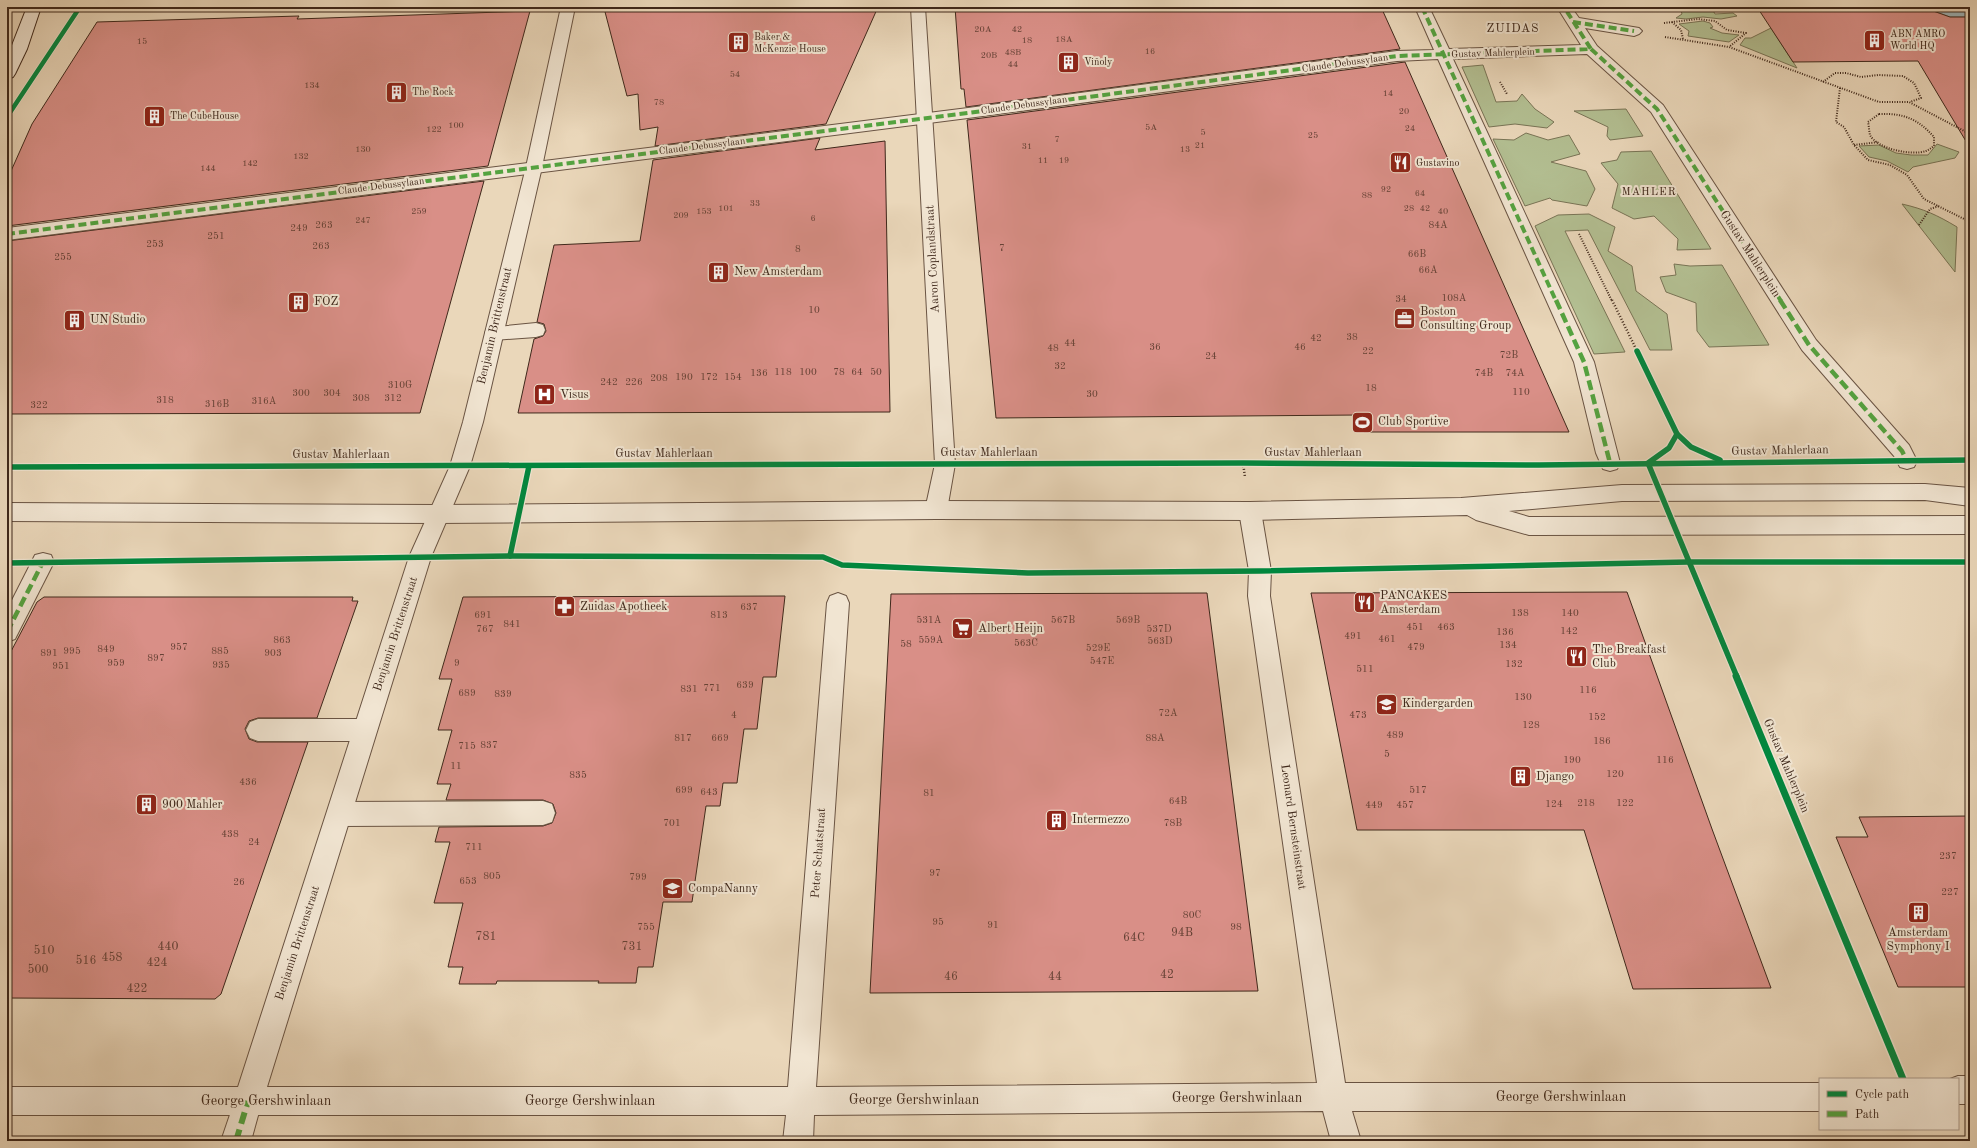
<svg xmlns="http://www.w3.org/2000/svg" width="1977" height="1148" font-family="'Old Standard TT',serif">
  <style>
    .green { fill: #b3bf92; stroke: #797456 }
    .water { fill: #9eb6bc; stroke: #787d7c }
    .building { fill: #d98f87; stroke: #3f281b }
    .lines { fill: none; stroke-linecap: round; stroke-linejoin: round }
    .service-casing { stroke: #6a5443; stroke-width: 2 }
    .pedestrian-casing { stroke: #6a5443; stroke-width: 2 }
    .minor-casing { stroke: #6a5443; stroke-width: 2 }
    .tertiary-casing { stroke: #6a5443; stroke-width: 2 }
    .secondary-casing { stroke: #3f281b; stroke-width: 2 }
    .path-far1 { stroke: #3f281b; stroke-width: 2; stroke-dasharray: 1 1.5; stroke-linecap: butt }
    .path { stroke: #3f281b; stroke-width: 2.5; stroke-dasharray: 1 2; stroke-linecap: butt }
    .service { fill: #f1e5d2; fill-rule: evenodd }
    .pedestrian { fill: #f1e5d2; fill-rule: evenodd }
    .minor { fill: #f1e5d2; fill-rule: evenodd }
    .tertiary { fill: #f1e5d2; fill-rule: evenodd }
    .secondary { fill: #f1e5d2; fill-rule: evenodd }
    .quiet-far2 { stroke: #54a340; stroke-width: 4; stroke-dasharray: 8 4; stroke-linecap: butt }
    .quiet-far1 { stroke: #54a340; stroke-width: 4.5; stroke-dasharray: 10 4.5; stroke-linecap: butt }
    .quiet { stroke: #54a340; stroke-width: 6; stroke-dasharray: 12 6; stroke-linecap: butt }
    .cycleway-far2-casing { stroke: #f1e5d2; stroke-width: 6 }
    .cycleway-far1-casing { stroke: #f1e5d2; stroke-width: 8 }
    .cycleway-casing { stroke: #f1e5d2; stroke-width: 10 }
    .cycleway-far2 { stroke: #00873e; stroke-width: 4.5 }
    .cycleway-far1 { stroke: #00873e; stroke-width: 5.5 }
    .cycleway { stroke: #00873e; stroke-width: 7 }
    .labels { text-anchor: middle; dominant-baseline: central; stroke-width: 4; stroke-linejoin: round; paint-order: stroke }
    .far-number-label { font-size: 9px; fill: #664236 }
    .far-poi-label { font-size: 10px; fill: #3f281b; stroke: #f1e5d2; text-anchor: start }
    .far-street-label { font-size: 10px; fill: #3f281b; stroke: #f1e5d2 }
    .number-label { font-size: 10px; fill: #664236 }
    .far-neighbourhood-label { font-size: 11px; letter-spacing: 1px; fill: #3f281b; stroke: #f1e5d2 }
    .far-quarter-label { font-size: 12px; letter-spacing: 1px; fill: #3f281b; stroke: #f1e5d2 }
    .street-label { font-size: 12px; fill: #3f281b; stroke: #f1e5d2 }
    .poi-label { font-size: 12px; fill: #3f281b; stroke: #f1e5d2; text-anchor: start }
    .near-number-label { font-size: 12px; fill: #664236 }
    .near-street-label { font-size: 14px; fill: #3f281b; stroke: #f1e5d2 }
  </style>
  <rect width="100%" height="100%" fill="#ead7ba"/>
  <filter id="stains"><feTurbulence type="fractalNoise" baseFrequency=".005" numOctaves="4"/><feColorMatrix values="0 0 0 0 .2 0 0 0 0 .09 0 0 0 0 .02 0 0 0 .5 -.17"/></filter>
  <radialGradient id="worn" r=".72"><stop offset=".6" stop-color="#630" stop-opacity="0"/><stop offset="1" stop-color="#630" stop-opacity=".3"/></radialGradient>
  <!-- green -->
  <g class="green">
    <path d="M1680,7H1711L1715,14L1733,13L1737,16L1721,19L1703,17L1686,19L1676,18L1682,14Z"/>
    <path d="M1703,21L1710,23L1713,27L1710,28L1722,33L1739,35L1729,42L1688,36L1689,31L1679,24Z"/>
    <path d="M1771,28L1797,68L1740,45L1745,38H1751Z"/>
    <path d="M1483,65L1496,102L1517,101L1522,94L1535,109L1554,122L1547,128L1515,124L1489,127L1462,67Z"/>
    <path d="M1626,109L1643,136L1610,140L1607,136L1608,127L1574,111Z"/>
    <path d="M1526,133L1548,140L1569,135L1580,154L1551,162L1586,171L1595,189L1587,206L1552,200L1550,198L1525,206L1493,139L1514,140Z"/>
    <path d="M1937,144L1959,152L1955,158L1913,167L1908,172L1887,161L1869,157L1859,146L1879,145L1896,153L1911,155H1928Z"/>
    <path d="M1651,151L1711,249L1677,250L1678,239L1654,216L1634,219L1612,208L1618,184L1601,163L1617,160L1621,152Z"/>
    <path d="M1902,204C1924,209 1937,215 1957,227L1955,272Z"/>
    <path d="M1589,214L1615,227L1608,251L1632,266L1636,291L1667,314L1672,350H1650L1588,230L1565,231L1625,352L1594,354L1535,226L1558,215Z"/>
    <path d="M1674,264L1690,266L1722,265L1769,345L1709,347L1697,331L1696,303L1666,292L1660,277L1676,275Z"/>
  </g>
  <!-- water -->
  <path class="water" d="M1923,7H1970V17H1950Z"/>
  <!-- building -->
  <g class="building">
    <path d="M648,7H878L826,124L655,146L658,127L640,130L638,94L627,96L604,8Z"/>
    <path d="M955,7H1381L1400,49L966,107L964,89H961Z"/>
    <path d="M1757,7H1922L1950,17H1970V148L1918,61L1793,62Z"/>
    <path d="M530,11L488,166L7,226V180L32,124L97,22L299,16L297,19Z"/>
    <path d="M1405,62L1569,432H1364L1358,415L996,418L967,120Z"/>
    <path d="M820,138L815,150L885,141L890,412L518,413L534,339L543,336L546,331L544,324L537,322L554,245L640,241L653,160Z"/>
    <path d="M484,181L420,413L7,414V241Z"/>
    <path d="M1627,592L1712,829L1771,988L1633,989L1584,830H1357L1311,593Z"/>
    <path d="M1207,593L1258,991L870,993L891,594Z"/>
    <path d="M785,596L776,677H763L757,729H744L737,783H723L720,806H706L692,902H663L653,967H638L636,983H598L599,981H497L496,984H459L463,967H448L463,903H434L450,842H435L439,827L543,826L552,823L556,813L553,804L543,800H446L451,784H437L452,730H438L452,679H439L463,597Z"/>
    <path d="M44,597H353L352,601H358L317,718H258L249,721L245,729L249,739L257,742H308L221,994L215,999L7,998V659L37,602Z"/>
    <path d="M1970,816V987H1898L1836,837H1868L1859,817Z"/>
  </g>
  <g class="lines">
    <defs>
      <g id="service">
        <path d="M536,323L543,325L545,330L543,335L536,337L494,340L487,338L485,333L487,328Z"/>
        <path d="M258,719H365L373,722L377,730L373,738L365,741H258L250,738L246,730L250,722Z"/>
        <path d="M543,801L552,804L555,813L552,822L543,825L339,826L330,823L327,814L330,805L339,802Z"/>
      </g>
      <g id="pedestrian">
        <path d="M1415,7H1429L1449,49L1581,45L1557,7H1571L1579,18L1639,28L1642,31L1639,34L1634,36L1585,28L1597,46L1663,105L1816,340L1909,445L1917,461L1914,467L1907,469L1900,467L1894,456L1802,350L1651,112L1587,54L1453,59L1594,362L1620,463L1617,469L1610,471L1603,469L1596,453L1574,362L1438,59L1397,61L968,118L7,240V228L968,108L1397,51L1434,50Z"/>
        <path d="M43,553L51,555L54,562L15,639L7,642V610L35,555Z"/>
        <path d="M248,1087L258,1091L262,1101L251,1141H221L238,1091Z"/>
      </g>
      <g id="minor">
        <path d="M561,7H575L542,167L483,422L470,466L431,557L267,1087H788L827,603L830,596L838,593L846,596L849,603L816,1087L1317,1083L1248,596L1249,571L1239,511L1242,505L1250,502L1258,505L1261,511L1271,571L1270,596L1345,1083H1820V1111H1352L1361,1141H1331L1323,1111L814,1115L813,1141H783L786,1115H7V1087H238L409,557L450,466L463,422L526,167Z"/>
        <path d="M911,7H925L955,464L947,510L943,516L936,519L929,516L925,510L935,464Z"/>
        <path d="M1958,1076H1970V1104H1958V1079H1950Z"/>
      </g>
      <path id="tertiary" d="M1925,484L1970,488V506L1925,500L1622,501L1509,511L1529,517L1970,516V534L1529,535L1476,520L1467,515L1250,520L936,519L437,523L7,521V503L437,505L936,501L1250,502L1461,498L1622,485Z"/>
      <path id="secondary" d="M27,7H41L27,49L15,74L13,77L7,79V58Z"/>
    </defs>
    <!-- service casing -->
    <use href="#service" class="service-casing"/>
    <!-- pedestrian casing -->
    <use href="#pedestrian" class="pedestrian-casing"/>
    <!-- minor casing -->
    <use href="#minor" class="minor-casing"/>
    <!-- tertiary casing -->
    <use href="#tertiary" class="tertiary-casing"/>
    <!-- secondary casing -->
    <use href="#secondary" class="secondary-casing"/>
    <!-- path-far1 -->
    <g class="path-far1">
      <path d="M1672,22L1681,30L1683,39"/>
      <path d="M1664,23L1698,19L1715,21L1727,30L1746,33L1729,47"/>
      <path d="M1665,37L1729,47L1879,102H1909L1968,133L1970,175"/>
      <path d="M1500,82L1507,94"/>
      <path d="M1823,82L1835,73H1846L1861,77L1878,75L1903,76L1914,83L1921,98L1910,102"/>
      <path d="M1840,88L1836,122L1844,127L1854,145L1868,160L1890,165L1907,175L1924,199L1970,222"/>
      <path d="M1879,114C1904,113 1918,119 1934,137V146C1931,148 1929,150 1926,151C1912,156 1877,149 1870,135C1869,131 1869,126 1868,122Z"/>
      <path d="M1854,145L1879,142"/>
      <path d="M1919,225L1930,209L1939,206"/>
      <path d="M1579,234L1612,301"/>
    </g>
    <!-- path -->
    <g class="path">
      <path d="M1612,300L1637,351"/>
      <path d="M1243,463L1245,477"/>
      <path d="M1965,562L1970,573"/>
    </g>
    <!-- service -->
    <use href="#service" class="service"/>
    <!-- pedestrian -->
    <use href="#pedestrian" class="pedestrian"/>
    <!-- minor -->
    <use href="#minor" class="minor"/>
    <!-- tertiary -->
    <use href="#tertiary" class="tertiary"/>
    <!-- secondary -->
    <use href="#secondary" class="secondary"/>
    <!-- quiet-far2 -->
    <g class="quiet-far2">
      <path d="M1422,7L1556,301"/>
      <path d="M1573,22L1634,31"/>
      <path d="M1591,49L1657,109L1781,301"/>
      <path d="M7,234L968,113L1397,56L1591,49L1564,7"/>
    </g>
    <!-- quiet-far1 -->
    <g class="quiet-far1">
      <path d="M1556,300L1584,362L1610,463"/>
      <path d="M1780,300L1809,345L1902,451L1907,461"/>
      <path d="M7,632L43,562"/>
    </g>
    <!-- quiet -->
    <path class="quiet" d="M236,1141L248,1101"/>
    <defs>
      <path id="cycleway-far2" d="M7,117L80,7"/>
      <g id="cycleway-far1">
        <path d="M1637,351L1677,434L1669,448L1648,463L1737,677"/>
        <path d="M1677,434L1691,447L1720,460"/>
        <path d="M7,467L1243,463L1539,465L1970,460"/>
        <path d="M510,556L529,466"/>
        <path d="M7,563L510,556L823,557L842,565L1028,573L1260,571L1688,562H1970"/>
      </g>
      <path id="cycleway" d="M1736,676L1903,1079"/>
    </defs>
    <!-- cycleway-far2 casing -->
    <use href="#cycleway-far2" class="cycleway-far2-casing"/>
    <!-- cycleway-far1 casing -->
    <use href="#cycleway-far1" class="cycleway-far1-casing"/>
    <!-- cycleway casing -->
    <use href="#cycleway" class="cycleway-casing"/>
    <!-- cycleway-far2 -->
    <use href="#cycleway-far2" class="cycleway-far2"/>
    <!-- cycleway-far1 -->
    <use href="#cycleway-far1" class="cycleway-far1"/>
    <!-- cycleway -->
    <use href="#cycleway" class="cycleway"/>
  </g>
  <!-- icons -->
  <defs>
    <symbol id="building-square" viewBox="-11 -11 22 22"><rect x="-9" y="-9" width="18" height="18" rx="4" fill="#8f2418" stroke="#f1e5d2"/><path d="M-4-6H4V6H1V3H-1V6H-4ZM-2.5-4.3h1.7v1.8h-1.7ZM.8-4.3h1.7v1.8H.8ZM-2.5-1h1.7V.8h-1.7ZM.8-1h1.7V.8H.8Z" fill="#fff"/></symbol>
    <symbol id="restaurant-square" viewBox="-11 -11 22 22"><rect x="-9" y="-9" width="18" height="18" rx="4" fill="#8f2418" stroke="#f1e5d2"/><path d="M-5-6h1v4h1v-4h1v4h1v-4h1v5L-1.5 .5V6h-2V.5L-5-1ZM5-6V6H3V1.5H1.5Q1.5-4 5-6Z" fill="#fff"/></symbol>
    <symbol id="office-square" viewBox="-11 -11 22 22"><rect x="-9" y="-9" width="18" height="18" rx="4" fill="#8f2418" stroke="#f1e5d2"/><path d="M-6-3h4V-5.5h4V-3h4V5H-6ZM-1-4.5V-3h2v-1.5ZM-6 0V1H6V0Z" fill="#fff"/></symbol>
    <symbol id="hospital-square" viewBox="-11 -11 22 22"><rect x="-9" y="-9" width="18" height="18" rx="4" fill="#8f2418" stroke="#f1e5d2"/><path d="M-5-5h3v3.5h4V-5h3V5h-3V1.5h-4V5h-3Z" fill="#fff"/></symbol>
    <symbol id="stadium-square" viewBox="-11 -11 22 22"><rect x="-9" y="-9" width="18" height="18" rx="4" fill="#8f2418" stroke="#f1e5d2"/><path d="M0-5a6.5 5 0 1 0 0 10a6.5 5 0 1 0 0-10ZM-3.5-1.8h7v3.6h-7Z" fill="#fff"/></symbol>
    <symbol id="pharmacy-square" viewBox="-11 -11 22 22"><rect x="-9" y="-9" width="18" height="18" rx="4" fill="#8f2418" stroke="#f1e5d2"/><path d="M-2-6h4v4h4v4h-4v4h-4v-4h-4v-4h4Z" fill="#fff"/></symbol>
    <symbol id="supermarket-square" viewBox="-11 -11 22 22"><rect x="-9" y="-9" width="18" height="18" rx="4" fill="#8f2418" stroke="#f1e5d2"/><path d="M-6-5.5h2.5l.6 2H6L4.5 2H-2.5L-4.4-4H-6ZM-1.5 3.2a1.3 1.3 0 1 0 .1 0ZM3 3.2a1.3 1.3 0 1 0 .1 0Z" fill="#fff"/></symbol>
    <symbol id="school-square" viewBox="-11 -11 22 22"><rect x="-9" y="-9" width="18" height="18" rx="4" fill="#8f2418" stroke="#f1e5d2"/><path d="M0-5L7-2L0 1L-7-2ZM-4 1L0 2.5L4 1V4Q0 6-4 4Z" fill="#fff"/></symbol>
  </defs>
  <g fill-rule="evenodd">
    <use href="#building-square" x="1862" y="28" width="25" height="25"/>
    <use href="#building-square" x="726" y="30" width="25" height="25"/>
    <use href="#building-square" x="1056" y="50" width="25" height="25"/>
    <use href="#building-square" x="384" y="80" width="25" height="25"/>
    <use href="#building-square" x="142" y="104" width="25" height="25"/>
    <use href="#restaurant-square" x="1388" y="150" width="25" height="25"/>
    <use href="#building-square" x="706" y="260" width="25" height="25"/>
    <use href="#building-square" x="286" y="290" width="25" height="25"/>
    <use href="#office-square" x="1392" y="306" width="25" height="25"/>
    <use href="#building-square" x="62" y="308" width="25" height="25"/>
    <use href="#hospital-square" x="532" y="382" width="25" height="25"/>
    <use href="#stadium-square" x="1350" y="410" width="25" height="25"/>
    <use href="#restaurant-square" x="1352" y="590" width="25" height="25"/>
    <use href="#pharmacy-square" x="552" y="594" width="25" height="25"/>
    <use href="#supermarket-square" x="950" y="616" width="25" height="25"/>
    <use href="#restaurant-square" x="1564" y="644" width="25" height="25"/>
    <use href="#school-square" x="1374" y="692" width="25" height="25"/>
    <use href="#building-square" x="1508" y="764" width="25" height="25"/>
    <use href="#building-square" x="134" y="792" width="25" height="25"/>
    <use href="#building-square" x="1044" y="808" width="25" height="25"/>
    <use href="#school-square" x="660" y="876" width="25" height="25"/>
    <use href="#building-square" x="1906" y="900" width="25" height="25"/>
  </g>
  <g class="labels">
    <!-- far-number labels -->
    <g class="far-number-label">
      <text x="983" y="29">20A</text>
      <text x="1017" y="29">42</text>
      <text x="1064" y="39">18A</text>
      <text x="1027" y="40">18</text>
      <text x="142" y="41">15</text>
      <text x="1150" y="51">16</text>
      <text x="1013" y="52">48B</text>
      <text x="989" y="55">20B</text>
      <text x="1013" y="64">44</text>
      <text x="735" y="74">54</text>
      <text x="312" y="85">134</text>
      <text x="1388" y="93">14</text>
      <text x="659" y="102">78</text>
      <text x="1404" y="111">20</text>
      <text x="456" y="125">100</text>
      <text x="1151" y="127">5A</text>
      <text x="1410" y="128">24</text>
      <text x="434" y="129">122</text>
      <text x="1203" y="132">5</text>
      <text x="1313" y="135">25</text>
      <text x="1057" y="139">7</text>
      <text x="1200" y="145">21</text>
      <text x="1027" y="146">31</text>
      <text x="363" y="149">130</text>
      <text x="1185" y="149">13</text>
      <text x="301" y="156">132</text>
      <text x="1043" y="160">11</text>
      <text x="1064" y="160">19</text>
      <text x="250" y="163">142</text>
      <text x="208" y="168">144</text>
      <text x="1386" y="189">92</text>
      <text x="1420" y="193">64</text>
      <text x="1367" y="195">88</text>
      <text x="755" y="203">33</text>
      <text x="726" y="208">101</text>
      <text x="1409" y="208">28</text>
      <text x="1425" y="208">42</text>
      <text x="419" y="211">259</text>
      <text x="704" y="211">153</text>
      <text x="1443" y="211">40</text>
      <text x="681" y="215">209</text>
      <text x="813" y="218">6</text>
      <text x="363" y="220">247</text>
    </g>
    <!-- far-poi labels -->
    <g class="far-poi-label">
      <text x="1890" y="34">ABN AMRO<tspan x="1890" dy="12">World HQ</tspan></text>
      <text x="754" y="37">Baker &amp;<tspan x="754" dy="12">McKenzie House</tspan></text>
      <text x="1084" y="62">Viñoly</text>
      <text x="412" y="92">The Rock</text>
      <text x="170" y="116">The CubeHouse</text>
      <text x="1416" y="163">Gustavino</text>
    </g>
    <!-- far-street labels -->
    <g class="far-street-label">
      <text transform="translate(1493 53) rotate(-2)">Gustav Mahlerplein</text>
      <text transform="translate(1345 63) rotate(-8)">Claude Debussylaan</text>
      <text transform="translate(1024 105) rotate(-8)">Claude Debussylaan</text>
      <text transform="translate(702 146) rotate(-7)">Claude Debussylaan</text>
      <text transform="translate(381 186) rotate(-7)">Claude Debussylaan</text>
    </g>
    <!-- number labels -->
    <g class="number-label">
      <text x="324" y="225">263</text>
      <text x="1438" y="225">84A</text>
      <text x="299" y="228">249</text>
      <text x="216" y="236">251</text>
      <text x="155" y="244">253</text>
      <text x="321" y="246">263</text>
      <text x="1002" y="248">7</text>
      <text x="798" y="249">8</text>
      <text x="1417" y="254">66B</text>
      <text x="63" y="257">255</text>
      <text x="1428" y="270">66A</text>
      <text x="1454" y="298">108A</text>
      <text x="1401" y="299">34</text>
      <text x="814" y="310">10</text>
      <text x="1352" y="337">38</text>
      <text x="1316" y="338">42</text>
      <text x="1070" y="343">44</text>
      <text x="1155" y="347">36</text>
      <text x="1300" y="347">46</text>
      <text x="1053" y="348">48</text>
      <text x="1368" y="351">22</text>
      <text x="1509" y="355">72B</text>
      <text x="1211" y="356">24</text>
      <text x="1060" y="366">32</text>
      <text x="783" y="372">118</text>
      <text x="808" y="372">100</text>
      <text x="839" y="372">78</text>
      <text x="857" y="372">64</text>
      <text x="876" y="372">50</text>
      <text x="759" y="373">136</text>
      <text x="1484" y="373">74B</text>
      <text x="1515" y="373">74A</text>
      <text x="684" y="377">190</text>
      <text x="709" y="377">172</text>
      <text x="733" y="377">154</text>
      <text x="659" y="378">208</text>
      <text x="609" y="382">242</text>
      <text x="634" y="382">226</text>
      <text x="400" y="385">310G</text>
      <text x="1371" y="388">18</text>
      <text x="1521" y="392">110</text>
      <text x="301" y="393">300</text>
      <text x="332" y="393">304</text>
      <text x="1092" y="394">30</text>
      <text x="361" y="398">308</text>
      <text x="393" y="398">312</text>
      <text x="165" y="400">318</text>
      <text x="264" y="401">316A</text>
      <text x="217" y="404">316B</text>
      <text x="39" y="405">322</text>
      <text x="749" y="607">637</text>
      <text x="1520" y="613">138</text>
      <text x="1570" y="613">140</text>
      <text x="483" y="615">691</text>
      <text x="719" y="615">813</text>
      <text x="929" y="620">531A</text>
      <text x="1063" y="620">567B</text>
      <text x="1128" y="620">569B</text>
      <text x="512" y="624">841</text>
      <text x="1415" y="627">451</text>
      <text x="1446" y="627">463</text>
      <text x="485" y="629">767</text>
      <text x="1159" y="629">537D</text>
      <text x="1569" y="631">142</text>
      <text x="1505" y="632">136</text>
      <text x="1353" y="636">491</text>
      <text x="1387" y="639">461</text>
      <text x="282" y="640">863</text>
      <text x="931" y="640">559A</text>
      <text x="1160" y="641">563D</text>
      <text x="1026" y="643">563C</text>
      <text x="906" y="644">58</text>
      <text x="1508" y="645">134</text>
      <text x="179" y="647">957</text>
      <text x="1416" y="647">479</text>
      <text x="1098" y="648">529E</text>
      <text x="106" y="649">849</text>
      <text x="72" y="651">995</text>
      <text x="220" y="651">885</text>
      <text x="49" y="653">891</text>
      <text x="273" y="653">903</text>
      <text x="156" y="658">897</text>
      <text x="1102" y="661">547E</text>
      <text x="116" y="663">959</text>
      <text x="457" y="663">9</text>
      <text x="1514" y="664">132</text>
      <text x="221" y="665">935</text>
      <text x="61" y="666">951</text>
      <text x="1365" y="669">511</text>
      <text x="745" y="685">639</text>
      <text x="712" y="688">771</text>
      <text x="689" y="689">831</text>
      <text x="1588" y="690">116</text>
      <text x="467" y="693">689</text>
      <text x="503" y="694">839</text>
      <text x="1523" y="697">130</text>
      <text x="1168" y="713">72A</text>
      <text x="734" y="715">4</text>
      <text x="1358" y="715">473</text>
      <text x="1597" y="717">152</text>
      <text x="1531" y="725">128</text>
      <text x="1395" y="735">489</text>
      <text x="683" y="738">817</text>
      <text x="720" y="738">669</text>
      <text x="1155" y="738">88A</text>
      <text x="1602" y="741">186</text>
      <text x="489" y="745">837</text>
      <text x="467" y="746">715</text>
      <text x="1387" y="754">5</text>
      <text x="1572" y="760">190</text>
      <text x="1665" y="760">116</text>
      <text x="456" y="766">11</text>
      <text x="1615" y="774">120</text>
      <text x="578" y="775">835</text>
      <text x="248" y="782">436</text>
      <text x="684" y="790">699</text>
      <text x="1418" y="790">517</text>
      <text x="709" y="792">643</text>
      <text x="929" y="793">81</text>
      <text x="1178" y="801">64B</text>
      <text x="1586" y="803">218</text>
      <text x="1625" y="803">122</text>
      <text x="1554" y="804">124</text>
      <text x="1374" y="805">449</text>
      <text x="1405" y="805">457</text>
      <text x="672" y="823">701</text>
      <text x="1173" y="823">78B</text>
      <text x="230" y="834">438</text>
      <text x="254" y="842">24</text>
      <text x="474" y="847">711</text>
      <text x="1948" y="856">237</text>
      <text x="935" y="873">97</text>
      <text x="492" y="876">805</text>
      <text x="638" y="877">799</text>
      <text x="468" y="881">653</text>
      <text x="239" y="882">26</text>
      <text x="1950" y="892">227</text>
      <text x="1192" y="915">80C</text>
      <text x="938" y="922">95</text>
      <text x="993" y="925">91</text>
      <text x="646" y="927">755</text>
      <text x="1236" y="927">98</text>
    </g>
    <!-- far-neighbourhood labels -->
    <g class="far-neighbourhood-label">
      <text x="1649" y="192">MAHLER</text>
    </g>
    <!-- far-quarter labels -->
    <g class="far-quarter-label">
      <text x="1513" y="29">ZUIDAS</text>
    </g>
    <!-- street labels -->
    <g class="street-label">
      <text transform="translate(1750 254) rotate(57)">Gustav Mahlerplein</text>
      <text transform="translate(933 259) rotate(-93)">Aaron Coplandstraat</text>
      <text transform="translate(495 326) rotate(-77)">Benjamin Brittenstraat</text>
      <text transform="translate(1780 451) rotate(-1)">Gustav Mahlerlaan</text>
      <text x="989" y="453">Gustav Mahlerlaan</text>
      <text x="1313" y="453">Gustav Mahlerlaan</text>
      <text x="664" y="454">Gustav Mahlerlaan</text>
      <text x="341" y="455">Gustav Mahlerlaan</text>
      <text transform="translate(396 634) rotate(-72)">Benjamin Brittenstraat</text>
      <text transform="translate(1786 766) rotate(67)">Gustav Mahlerplein</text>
      <text transform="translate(1293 827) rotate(82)">Leonard Bernsteinstraat</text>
      <text transform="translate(819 853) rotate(-86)">Peter Schatstraat</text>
      <text transform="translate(298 943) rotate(-72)">Benjamin Brittenstraat</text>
    </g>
    <!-- poi labels -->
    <g class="poi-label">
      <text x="734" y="272">New Amsterdam</text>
      <text x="314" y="302">FOZ</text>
      <text x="1420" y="312">Boston<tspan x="1420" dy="14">Consulting Group</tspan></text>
      <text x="90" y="320">UN Studio</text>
      <text x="560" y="395">Visus</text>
      <text x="1378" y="422">Club Sportive</text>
      <text x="1380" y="596">PANCAKES<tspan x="1380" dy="14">Amsterdam</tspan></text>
      <text x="580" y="607">Zuidas Apotheek</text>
      <text x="978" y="629">Albert Heijn</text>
      <text x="1592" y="650">The Breakfast<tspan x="1592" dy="14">Club</tspan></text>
      <text x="1402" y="704">Kindergarden</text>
      <text x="1536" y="777">Django</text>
      <text x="162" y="805">900 Mahler</text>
      <text x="1072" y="820">Intermezzo</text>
      <text x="688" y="889">CompaNanny</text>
      <text x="1918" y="933" text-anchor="middle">Amsterdam<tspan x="1918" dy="14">Symphony I</tspan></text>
    </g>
    <!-- near-number labels -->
    <g class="near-number-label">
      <text x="1182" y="933">94B</text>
      <text x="486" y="937">781</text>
      <text x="1134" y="938">64C</text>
      <text x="168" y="947">440</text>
      <text x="632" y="947">731</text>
      <text x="44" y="951">510</text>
      <text x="112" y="958">458</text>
      <text x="86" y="961">516</text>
      <text x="157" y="963">424</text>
      <text x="38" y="970">500</text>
      <text x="1167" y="975">42</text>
      <text x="951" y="977">46</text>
      <text x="1055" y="977">44</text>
      <text x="137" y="989">422</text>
    </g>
    <!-- near-street labels -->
    <g class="near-street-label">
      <text x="1561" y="1097">George Gershwinlaan</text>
      <text x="1237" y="1098">George Gershwinlaan</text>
      <text x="914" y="1100">George Gershwinlaan</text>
      <text x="266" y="1101">George Gershwinlaan</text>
      <text x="590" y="1101">George Gershwinlaan</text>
    </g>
  </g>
  <!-- margin -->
  <rect width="1977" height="1148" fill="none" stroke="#ead7ba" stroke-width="24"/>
  <rect x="8" y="8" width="1961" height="1132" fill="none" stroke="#3f281b" stroke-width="2"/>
  <rect x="12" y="12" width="1953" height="1124" fill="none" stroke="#3f281b"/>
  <!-- legend -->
  <rect x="1819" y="1078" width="140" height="52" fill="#f1e5d2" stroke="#aa9989"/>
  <rect x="1827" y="1091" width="20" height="6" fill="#00873e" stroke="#aa9989"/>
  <text x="1855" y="1098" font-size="12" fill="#3f281b">Cycle path</text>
  <rect x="1827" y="1111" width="20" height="6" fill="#54a340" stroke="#aa9989"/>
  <text x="1855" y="1118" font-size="12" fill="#3f281b">Path</text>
  <rect width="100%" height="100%" filter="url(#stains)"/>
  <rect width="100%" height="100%" fill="url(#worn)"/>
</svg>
